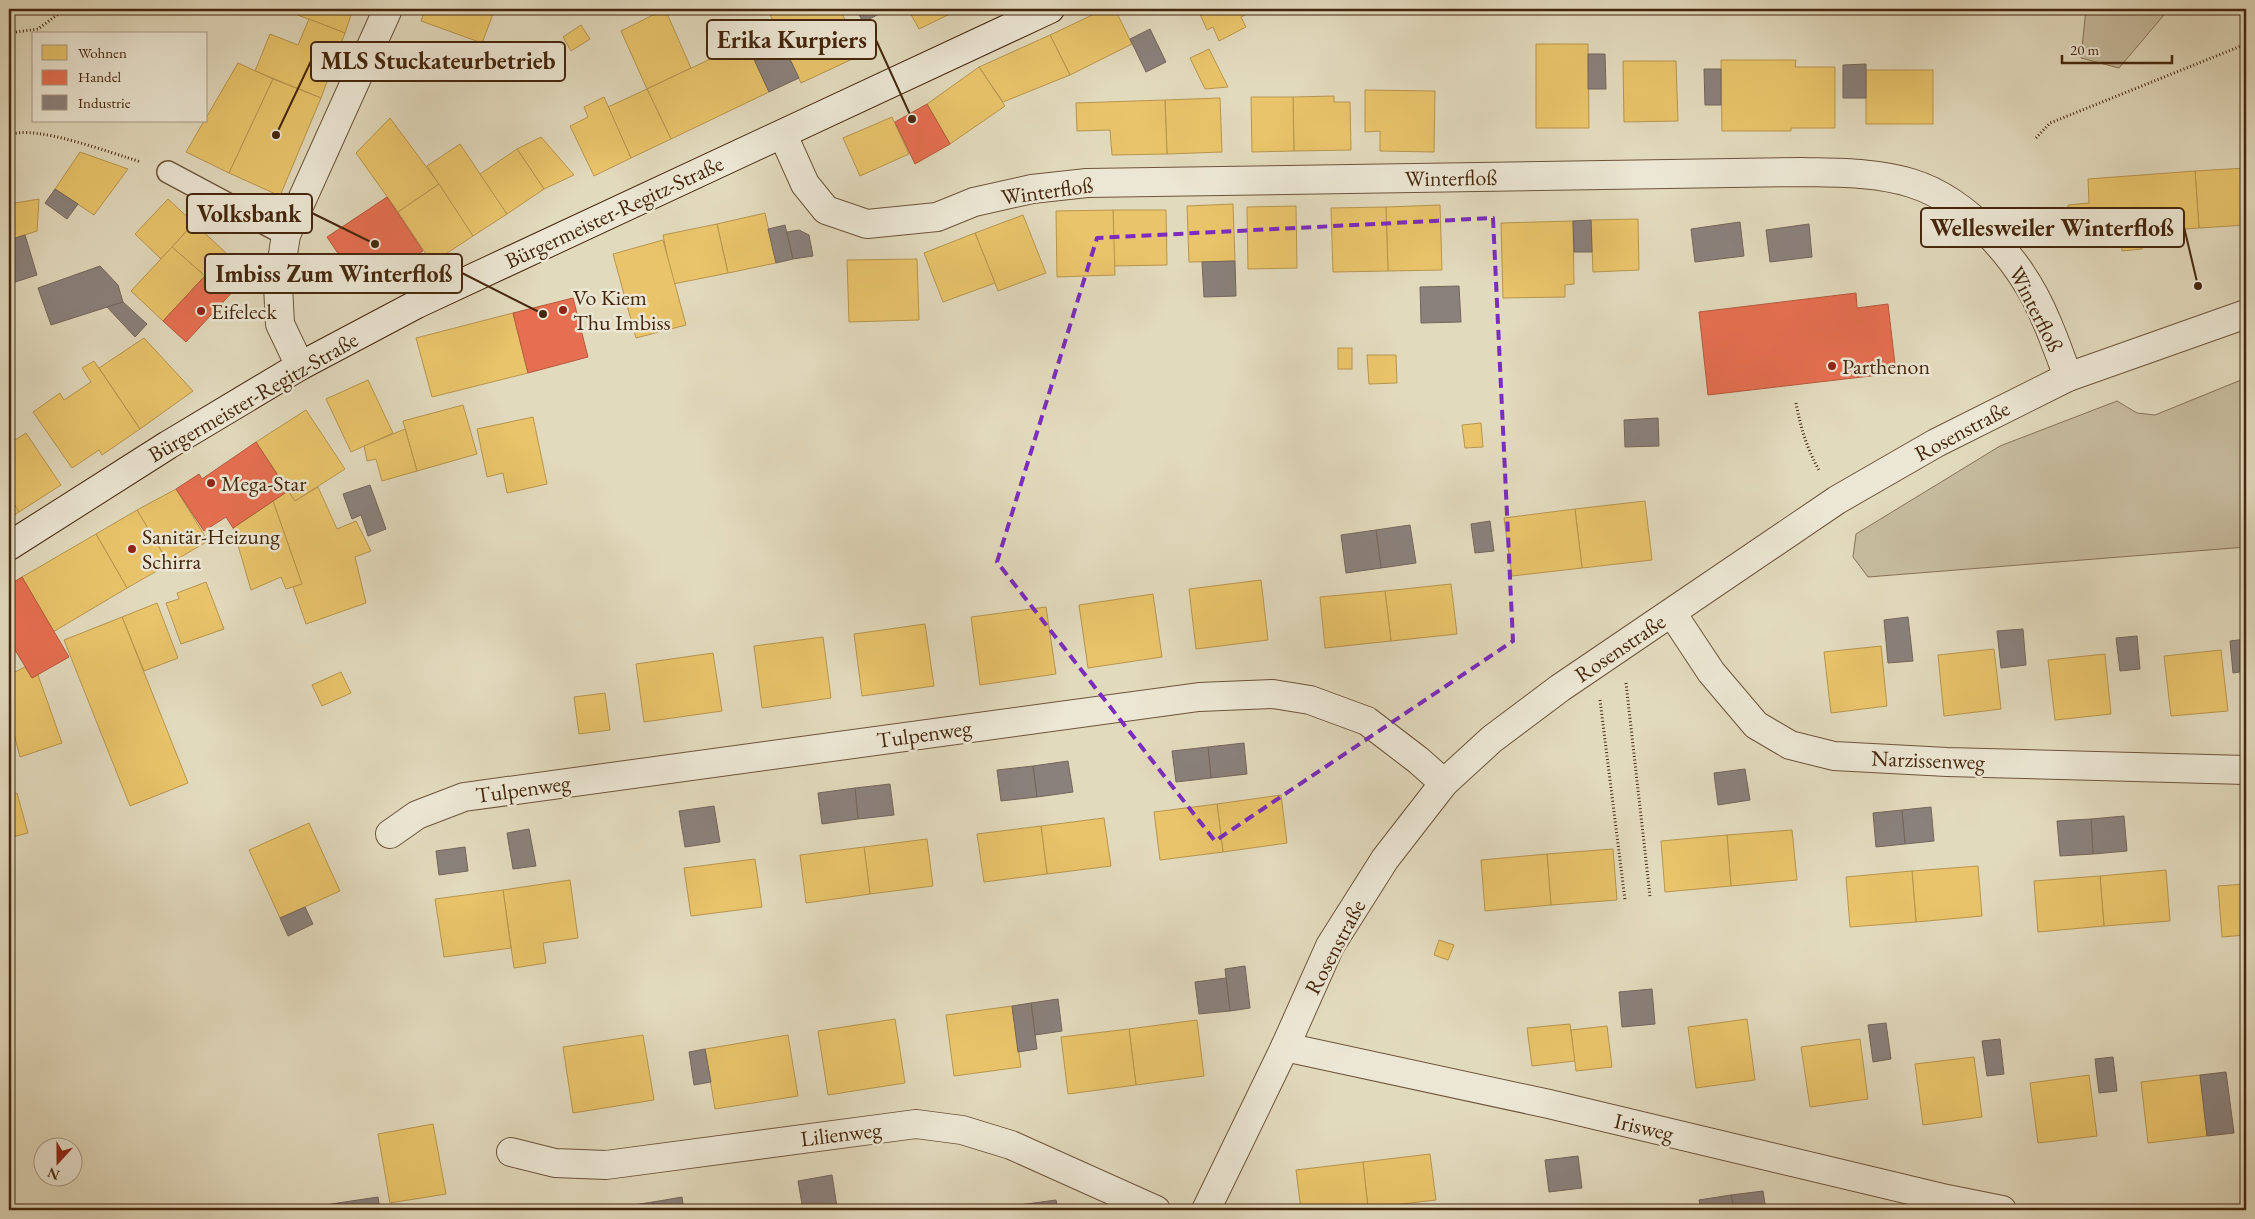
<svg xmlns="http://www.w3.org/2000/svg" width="2255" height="1219" font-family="'EB Garamond',serif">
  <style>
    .green { fill: #c7bc9f; stroke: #867256 }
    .homes { fill: #e9c46a; stroke: #b8954e }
    .shops { fill: #e76f51; stroke: #b6593d }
    .industry { fill: #8a817c; stroke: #75665b }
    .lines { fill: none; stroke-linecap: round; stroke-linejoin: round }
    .lane-casing { stroke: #6c543a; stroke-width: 24 }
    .street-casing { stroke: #6c543a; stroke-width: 30 }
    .secondary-casing { stroke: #45270e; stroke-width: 30 }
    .path { stroke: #45270e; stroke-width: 3; stroke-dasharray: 1 2.5; stroke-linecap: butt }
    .lane { stroke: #ece7d4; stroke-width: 21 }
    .street { stroke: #ece7d4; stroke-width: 28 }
    .secondary { stroke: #ece7d4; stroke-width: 28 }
    .marked { fill: none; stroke: #7b2cbf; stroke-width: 4; stroke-dasharray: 10 6; stroke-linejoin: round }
    .poi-dot { fill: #8f2418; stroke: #ece7d4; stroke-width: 2 }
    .labels { text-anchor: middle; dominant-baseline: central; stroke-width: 5; stroke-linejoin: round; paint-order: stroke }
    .street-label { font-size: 22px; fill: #45270e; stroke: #ece7d4 }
    .poi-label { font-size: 22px; fill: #45270e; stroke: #ece7d4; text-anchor: start }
    .leader { fill: none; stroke: #45270e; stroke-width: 2 }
    .callout-dot { fill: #45270e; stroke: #ece7d4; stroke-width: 2 }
    .callout { fill: #ece7d4; stroke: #45270e; stroke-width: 2 }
    .callout-label { font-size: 24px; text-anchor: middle; font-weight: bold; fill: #45270e }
  </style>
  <rect width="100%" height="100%" fill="#e2dabd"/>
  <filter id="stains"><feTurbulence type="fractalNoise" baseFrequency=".004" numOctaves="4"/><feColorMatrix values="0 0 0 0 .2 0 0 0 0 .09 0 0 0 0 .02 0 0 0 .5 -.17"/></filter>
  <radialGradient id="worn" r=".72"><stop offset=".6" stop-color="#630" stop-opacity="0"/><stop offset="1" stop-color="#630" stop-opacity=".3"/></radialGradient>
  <!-- green -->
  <g class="green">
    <path d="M2086,9H2169L2119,68L2081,58Z"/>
    <path d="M2246,378V547L1868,577L1853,557L1856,534L2000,446L2117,401L2137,413L2155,415Z"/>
  </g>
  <!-- homes -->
  <g class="homes">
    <path d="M297,9H353L345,33L295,14Z"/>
    <path d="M425,9H495L482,43L421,21Z"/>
    <path d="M665,9L691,68L647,89L621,31Z"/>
    <path d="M771,9H840L861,55L801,83L768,10Z"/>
    <path d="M908,9H947L950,14L919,29Z"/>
    <path d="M1105,9H1115L1132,44L1070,75L1050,35Z"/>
    <path d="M1204,9H1257L1241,17L1246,27L1219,41L1213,27L1207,30L1200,14L1205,12Z"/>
    <path d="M309,19L345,33L321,98L255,71L270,34L298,45Z"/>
    <path d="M581,25L590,39L571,51L563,37Z"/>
    <path d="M1050,35L1070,75L1003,102L979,67Z"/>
    <path d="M746,42L769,92L671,139L647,89Z"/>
    <path d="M1536,44H1588L1589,128H1536Z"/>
    <path d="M1209,49L1228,87L1205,89L1190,58Z"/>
    <path d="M1721,60H1796L1795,67H1835V128H1791V131H1722Z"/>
    <path d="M1623,61H1676L1678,121L1624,122Z"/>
    <path d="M238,63L273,79L229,173L186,152L204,121H206V118Z"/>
    <path d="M979,67L1005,106L950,144L927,104Z"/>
    <rect x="1866" y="70" width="67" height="54"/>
    <path d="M273,79L321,98L280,196L229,173Z"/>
    <path d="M647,89L671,139L631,158L608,107Z"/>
    <path d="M1365,90L1435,91L1434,152L1380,151V131L1365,132Z"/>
    <path d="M1334,96V102H1350L1351,150L1294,151L1293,97Z"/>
    <path d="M604,97L631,158L594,176L570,126L588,117L584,107Z"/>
    <path d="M1251,97H1293L1294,151L1252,152Z"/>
    <path d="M1220,98L1222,152L1167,154L1165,100Z"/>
    <path d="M1165,100L1167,154L1112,155L1110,130L1077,131L1076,103Z"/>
    <path d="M892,117L909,154L860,176L843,138Z"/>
    <path d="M390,118L439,184L398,212L356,153Z"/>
    <path d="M541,137L574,175L544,189L517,149Z"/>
    <path d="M460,144L507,214L473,236L427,166Z"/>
    <path d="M517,149L544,189L507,214L480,174Z"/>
    <path d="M80,152L128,169L94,215L55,189Z"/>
    <path d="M2246,168V225L2199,228L2195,171Z"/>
    <path d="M2195,171L2199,228L2141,232L2142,249L2122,251L2121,234L2071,238L2068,205L2089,203L2088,179Z"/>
    <path d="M439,184L473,236L432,263L398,212Z"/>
    <path d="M39,199L37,231L9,240V204Z"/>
    <path d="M168,199L194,223L161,259L135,234Z"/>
    <path d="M1233,204L1235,261L1189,262L1187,206Z"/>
    <path d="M1440,205L1442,270L1388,271L1386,207Z"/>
    <path d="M1296,206L1297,268L1248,269L1247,207Z"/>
    <path d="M1386,207L1388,271L1333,272L1331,208Z"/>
    <path d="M1113,210H1166L1167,265L1114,266Z"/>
    <path d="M1113,210L1115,275L1057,277L1056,211Z"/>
    <path d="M765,213L776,263L728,273L717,224Z"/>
    <path d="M1023,215L1046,273L998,291L975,233Z"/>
    <path d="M1638,219L1639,270L1593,272L1591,220Z"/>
    <path d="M1573,221L1574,284L1565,285V297L1503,298L1501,223Z"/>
    <path d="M194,223L226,253L205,276L172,247Z"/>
    <path d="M717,224L728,273L673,284L663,235Z"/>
    <path d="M975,233L995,283L943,302L924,253Z"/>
    <path d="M663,240L686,325L636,338L613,254Z"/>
    <path d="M172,247L205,276L163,321L131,291Z"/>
    <path d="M917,259L919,320L849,322L847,260Z"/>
    <path d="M513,313L528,373L432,397L416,338Z"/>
    <path d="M144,338L193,391L140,429L99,368Z"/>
    <rect x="1338" y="348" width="14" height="21"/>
    <path d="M1367,355H1396L1397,383L1369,384Z"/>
    <path d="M94,361L140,429L102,455L99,450L72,468L33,412L60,393L64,400L91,382L82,368Z"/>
    <path d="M368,380L393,433L351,452L326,399Z"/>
    <path d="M463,405L477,454L417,471L403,421Z"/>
    <path d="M306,410L345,469L295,501L256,442Z"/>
    <path d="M533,417L547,484L507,493L503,473L487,477L477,429Z"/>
    <path d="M1481,423L1483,447L1465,448L1462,425Z"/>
    <path d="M405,429L417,471L382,481L376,459L367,461L364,446Z"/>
    <path d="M26,433L61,485L19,512L9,496V444Z"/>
    <path d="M318,487L337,529L356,521L371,551L355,557L366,603L306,624L293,587L302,584L273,501L288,491L295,501Z"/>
    <path d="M176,489L208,541L169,564L137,510Z"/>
    <path d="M9,496L19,512L9,519Z"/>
    <path d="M273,501L302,584L286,589L281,577L251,590L233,528Z"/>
    <path d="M1645,501L1652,560L1582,568L1575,509Z"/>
    <path d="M1575,509L1582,568L1512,576L1504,518Z"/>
    <path d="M137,510L169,564L127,588L96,534Z"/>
    <path d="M96,534L127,588L53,632L22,577Z"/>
    <path d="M1261,580L1268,640L1196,649L1189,589Z"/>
    <path d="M206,582L224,629L181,644L166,603L179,599L177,593Z"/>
    <path d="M1451,584L1457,634L1391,641L1385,591Z"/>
    <path d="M1385,591L1391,641L1325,648L1320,597Z"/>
    <path d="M1153,594L1162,657L1088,668L1079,605Z"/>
    <path d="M157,603L178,658L144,671L122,617Z"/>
    <path d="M1046,607L1056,674L980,685L971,617Z"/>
    <path d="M122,617L188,783L130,806L64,640Z"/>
    <path d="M925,624L934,686L862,696L854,634Z"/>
    <path d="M823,637L831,698L762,708L754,646Z"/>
    <path d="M1881,646L1887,706L1831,713L1824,652Z"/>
    <path d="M1994,649L2001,709L1944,716L1938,655Z"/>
    <path d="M2221,650L2228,711L2171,716L2164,656Z"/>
    <path d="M713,653L722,711L644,722L636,664Z"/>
    <path d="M2105,654L2111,714L2055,720L2048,660Z"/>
    <path d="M25,667L32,678L38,675L62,743L20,757L9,715V675Z"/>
    <path d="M341,672L351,693L322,706L312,685Z"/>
    <path d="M605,693L610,730L579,734L574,697Z"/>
    <path d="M17,793L28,833L9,838V795Z"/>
    <path d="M1281,795L1287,843L1223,852L1217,804Z"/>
    <path d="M1217,804L1223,852L1160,860L1154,812Z"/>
    <path d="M1104,818L1111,866L1047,874L1041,826Z"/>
    <path d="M309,823L340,891L280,918L249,850Z"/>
    <path d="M1041,826L1047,874L984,882L977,834Z"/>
    <path d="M1792,830L1797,880L1731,886L1727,835Z"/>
    <path d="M1727,835L1731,886L1665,892L1661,841Z"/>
    <path d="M927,839L933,886L870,894L864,847Z"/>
    <path d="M864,847L870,894L806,903L800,855Z"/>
    <path d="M1613,849L1617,900L1551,905L1547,854Z"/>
    <path d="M1547,854L1551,905L1485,911L1481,860Z"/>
    <path d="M755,859L762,907L691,916L684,868Z"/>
    <path d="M1978,866L1982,916L1916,922L1912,871Z"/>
    <path d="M2166,870L2170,921L2104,926L2100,876Z"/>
    <path d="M1912,871L1916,922L1850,927L1846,877Z"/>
    <path d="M2100,876L2104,926L2038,932L2034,881Z"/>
    <path d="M570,880L578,938L543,943L546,963L514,968L503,890Z"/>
    <path d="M2246,884V935L2222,937L2218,886Z"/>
    <path d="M503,890L511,948L444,957L435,899Z"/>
    <path d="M1439,940L1454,945L1448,960L1434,955Z"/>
    <path d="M1012,1006L1021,1067L954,1076L946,1015Z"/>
    <path d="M895,1019L905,1083L828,1095L818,1031Z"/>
    <path d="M1747,1019L1755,1080L1696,1088L1688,1027Z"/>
    <path d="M1197,1020L1204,1076L1136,1085L1129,1029Z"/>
    <path d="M1570,1024L1575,1061L1532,1066L1527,1028Z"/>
    <path d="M1607,1026L1612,1067L1576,1071L1571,1030Z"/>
    <path d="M1129,1029L1136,1085L1068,1094L1061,1037Z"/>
    <path d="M643,1035L654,1100L573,1113L563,1047Z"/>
    <path d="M788,1035L798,1096L715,1109L705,1049Z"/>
    <path d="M1860,1039L1868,1099L1810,1107L1801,1047Z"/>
    <path d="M1974,1057L1982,1117L1923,1125L1915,1064Z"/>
    <path d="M2089,1075L2097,1136L2038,1143L2030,1083Z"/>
    <path d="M2200,1075L2207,1136L2148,1143L2141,1082Z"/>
    <path d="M433,1124L446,1194L390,1203L378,1134Z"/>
    <path d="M1430,1154L1436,1200L1368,1208L1363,1162Z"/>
    <path d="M1363,1162L1368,1208L1349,1210H1301L1296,1170Z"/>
  </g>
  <!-- shops -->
  <g class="shops">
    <path d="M927,104L950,144L915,164L895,122Z"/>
    <path d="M387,197L423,251L363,291L327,237Z"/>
    <path d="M226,253L249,274L186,342L163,321Z"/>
    <path d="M1856,293L1857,308L1888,304L1896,373L1708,395L1699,312Z"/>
    <path d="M573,298L588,357L528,373L513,313Z"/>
    <path d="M256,442L288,491L233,528L226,517L204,531L176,489L199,474L202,479Z"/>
    <path d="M22,577L69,657L32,678L9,640V585Z"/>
  </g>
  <!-- industry -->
  <g class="industry">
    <path d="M856,9H889L863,22Z"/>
    <path d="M1150,29L1166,62L1146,72L1130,39Z"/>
    <path d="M782,43L799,78L769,92L753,57Z"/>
    <path d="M1588,54H1605L1606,89H1588Z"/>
    <path d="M1866,64V98H1843V65Z"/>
    <path d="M1704,69H1721V105H1705Z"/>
    <path d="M55,189L78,204L67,219L45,203Z"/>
    <path d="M1591,220L1592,252H1574L1573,221Z"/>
    <path d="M1740,222L1744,256L1695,262L1691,229Z"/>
    <path d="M1809,224L1812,257L1770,262L1766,230Z"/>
    <path d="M785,225L793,259L776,263L768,229Z"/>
    <path d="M799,230L809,235L813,256L793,259L787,232Z"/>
    <path d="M25,235L37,275L9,284V240Z"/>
    <path d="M1235,261L1236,296L1204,297L1202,262Z"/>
    <path d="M100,266L118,285L123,302L51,325L38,288Z"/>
    <path d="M1459,286L1461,322L1421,323L1420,287Z"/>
    <path d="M123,302L147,324L135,337L107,307Z"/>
    <path d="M1658,418L1659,446L1625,447L1624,420Z"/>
    <path d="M370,485L386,529L368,536L361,515L352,519L343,494Z"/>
    <path d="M1490,521L1494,551L1475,553L1471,524Z"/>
    <path d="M1410,525L1416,563L1381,568L1376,530Z"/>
    <path d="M1376,530L1381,568L1346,573L1341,535Z"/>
    <path d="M1908,617L1913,661L1888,663L1884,620Z"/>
    <path d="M2023,629L2026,665L2001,668L1997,631Z"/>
    <path d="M2137,636L2140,669L2120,671L2116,638Z"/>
    <path d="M2246,639V671L2233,673L2230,641Z"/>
    <path d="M1244,743L1247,774L1211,778L1208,747Z"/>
    <path d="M1208,747L1211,778L1176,782L1172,751Z"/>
    <path d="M1068,761L1073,792L1037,797L1033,766Z"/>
    <path d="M1033,766L1037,797L1001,801L997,770Z"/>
    <path d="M1745,769L1750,800L1718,805L1714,773Z"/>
    <path d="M890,784L894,815L858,819L855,788Z"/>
    <path d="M855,788L858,819L822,824L818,793Z"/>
    <path d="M714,806L720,842L685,847L679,811Z"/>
    <path d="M1931,807L1934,841L1905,844L1902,810Z"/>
    <path d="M1902,810L1905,844L1876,847L1873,813Z"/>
    <path d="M2124,816L2127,851L2093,854L2091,819Z"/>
    <path d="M2091,819L2093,854L2060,856L2057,821Z"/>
    <path d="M529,829L536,866L513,869L507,833Z"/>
    <path d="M465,847L468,871L439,875L436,851Z"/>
    <path d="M305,907L313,924L288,936L280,918Z"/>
    <path d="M1245,966L1250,1008L1230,1011L1225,969Z"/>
    <path d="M1226,978L1230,1011L1199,1014L1195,982Z"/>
    <path d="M1652,989L1655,1024L1622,1027L1619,992Z"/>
    <path d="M1058,999L1062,1031L1035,1035L1031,1003Z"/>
    <path d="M1031,1003L1037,1049L1018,1052L1012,1006Z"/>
    <path d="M1886,1023L1891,1059L1873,1062L1868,1025Z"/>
    <path d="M2000,1039L2004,1074L1987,1076L1982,1041Z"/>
    <path d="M705,1049L711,1082L694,1085L689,1052Z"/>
    <path d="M2113,1057L2117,1091L2099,1093L2095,1059Z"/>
    <path d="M2226,1072L2234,1133L2207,1136L2200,1075Z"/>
    <path d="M1578,1156L1582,1188L1549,1192L1545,1160Z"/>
    <path d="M832,1175L837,1207L803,1210L798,1181Z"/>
    <path d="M1763,1191L1766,1210H1734L1731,1195Z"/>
    <path d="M1731,1195L1734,1210H1701L1699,1200Z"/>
    <path d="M378,1197L380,1210H332L331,1204Z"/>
    <path d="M682,1197L684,1210H654L653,1202Z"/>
    <path d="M1056,1200L1058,1210H1020L1019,1205Z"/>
    <path d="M653,1202L654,1210H620V1207Z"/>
    <path d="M1019,1205L1020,1210H982Z"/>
  </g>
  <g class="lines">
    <defs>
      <path id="lane" d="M168,172L286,235"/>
      <g id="street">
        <path d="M783,135L805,184L826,210L867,224L937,217L974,202L1032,189L1087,183L1802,172C1839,173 1875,172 1911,183C1970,201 2023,264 2046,320C2054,338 2061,358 2068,377"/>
        <path d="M300,366L280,324L278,286L286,235L388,9"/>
        <path d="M1672,613L1711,672L1756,725L1790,745L1834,756L1947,762L2246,770"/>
        <path d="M390,834L417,815L464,797L1199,697L1273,694L1310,700L1367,721L1418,760L1444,783"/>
        <path d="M1285,1047L1549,1104L1947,1199L2002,1210"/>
        <path d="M511,1152L555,1163L606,1165L916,1124L962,1130L1011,1145L1156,1210"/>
        <path d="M1206,1210L1285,1047L1330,946L1385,859L1444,783L1492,739L1560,688L1837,500L1936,443L2068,377L2246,314"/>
      </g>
      <path id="secondary" d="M9,546L168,445L300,366L417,304L1050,9"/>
    </defs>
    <!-- lane casing -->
    <use href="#lane" class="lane-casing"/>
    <!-- street casing -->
    <use href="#street" class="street-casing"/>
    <!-- secondary casing -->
    <use href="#secondary" class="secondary-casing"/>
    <!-- path -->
    <g class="path">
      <path d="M9,33L38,29L65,9"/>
      <path d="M9,135C35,124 111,153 141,162"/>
      <path d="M2036,138L2050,123L2246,44"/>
      <path d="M1796,403C1801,429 1807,449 1820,472"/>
      <path d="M1626,683L1650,896"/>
      <path d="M1600,700L1625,900"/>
    </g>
    <!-- lane -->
    <use href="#lane" class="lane"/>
    <!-- street -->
    <use href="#street" class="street"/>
    <!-- secondary -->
    <use href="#secondary" class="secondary"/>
  </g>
  <!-- marked area -->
  <path class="marked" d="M1493,218L1513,641L1215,841L997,562L1097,238Z"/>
  <!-- markers -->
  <g class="poi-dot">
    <circle cx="563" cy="310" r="5"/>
    <circle cx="201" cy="311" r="5"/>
    <circle cx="1832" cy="366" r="5"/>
    <circle cx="211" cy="483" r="5"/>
    <circle cx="132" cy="549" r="5"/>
  </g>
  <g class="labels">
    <!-- street labels -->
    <g class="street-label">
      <text transform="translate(1451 178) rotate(-1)">Winterfloß</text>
      <text transform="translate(1047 191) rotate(-8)">Winterfloß</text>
      <text transform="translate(614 212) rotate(-25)">Bürgermeister-Regitz-Straße</text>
      <text transform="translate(2036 309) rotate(63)">Winterfloß</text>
      <text transform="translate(253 397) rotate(-30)">Bürgermeister-Regitz-Straße</text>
      <text transform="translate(1962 431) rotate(-28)">Rosenstraße</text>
      <text transform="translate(1620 648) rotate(-34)">Rosenstraße</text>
      <text transform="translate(924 734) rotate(-8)">Tulpenweg</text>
      <text transform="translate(1928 760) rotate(2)">Narzissenweg</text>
      <text transform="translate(523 789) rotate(-8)">Tulpenweg</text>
      <text transform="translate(1335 947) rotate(-62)">Rosenstraße</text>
      <text transform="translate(1644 1127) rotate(13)">Irisweg</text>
      <text transform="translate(841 1134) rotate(-7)">Lilienweg</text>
    </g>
    <!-- poi labels -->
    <g class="poi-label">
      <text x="573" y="297">Vo Kiem<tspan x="573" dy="25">Thu Imbiss</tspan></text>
      <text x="211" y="311">Eifeleck</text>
      <text x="1842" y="366">Parthenon</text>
      <text x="221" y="483">Mega-Star</text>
      <text x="142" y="536">Sanitär-Heizung<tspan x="142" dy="25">Schirra</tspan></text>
    </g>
  </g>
  <!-- callouts -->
  <path class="leader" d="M912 119L876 40M276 135L311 61M375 244L312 213M2198 286L2184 227M543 314L462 273"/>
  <g class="callout-dot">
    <circle cx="912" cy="119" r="5"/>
    <circle cx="276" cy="135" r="5"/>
    <circle cx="375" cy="244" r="5"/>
    <circle cx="2198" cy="286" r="5"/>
    <circle cx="543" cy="314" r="5"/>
  </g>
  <g class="callout">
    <rect x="707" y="20" width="169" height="39" rx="5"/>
    <rect x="311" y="42" width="254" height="39" rx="5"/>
    <rect x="187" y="194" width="125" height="39" rx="5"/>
    <rect x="1921" y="208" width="263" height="39" rx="5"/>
    <rect x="205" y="254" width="257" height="39" rx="5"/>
  </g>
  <g class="callout-label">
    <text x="792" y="48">Erika Kurpiers</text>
    <text x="438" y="69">MLS Stuckateurbetrieb</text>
    <text x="249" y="222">Volksbank</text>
    <text x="2052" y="236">Wellesweiler Winterfloß</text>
    <text x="334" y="282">Imbiss Zum Winterfloß</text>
  </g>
  <!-- margin -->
  <rect width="2255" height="1219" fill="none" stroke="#e2dabd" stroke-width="30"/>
  <rect x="10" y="10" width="2235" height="1199" fill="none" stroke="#45270e" stroke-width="2.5"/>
  <rect x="15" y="15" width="2225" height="1189" fill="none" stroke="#45270e"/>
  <!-- legend -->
  <rect x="32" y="32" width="175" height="90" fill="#ece7d4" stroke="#a99a85"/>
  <rect x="42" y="45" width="25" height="15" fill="#e9c46a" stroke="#a99a85"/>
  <text x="78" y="58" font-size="15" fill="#45270e">Wohnen</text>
  <rect x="42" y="70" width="25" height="15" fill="#e76f51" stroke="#a99a85"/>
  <text x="78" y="82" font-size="15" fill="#45270e">Handel</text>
  <rect x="42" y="95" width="25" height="15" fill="#8a817c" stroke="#a99a85"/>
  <text x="78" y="108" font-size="15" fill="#45270e">Industrie</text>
  <!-- north arrow -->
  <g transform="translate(58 1162) rotate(201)"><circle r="24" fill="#ece7d4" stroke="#a99a85"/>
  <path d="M0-4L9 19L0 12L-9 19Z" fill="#8f2418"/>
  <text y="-8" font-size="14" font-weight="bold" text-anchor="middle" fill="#45270e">N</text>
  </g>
  <!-- scale -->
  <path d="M2062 55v8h110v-8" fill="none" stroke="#45270e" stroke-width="2.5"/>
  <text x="2070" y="55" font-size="15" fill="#45270e" stroke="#ece7d4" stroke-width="4" paint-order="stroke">20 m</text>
  <rect width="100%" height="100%" filter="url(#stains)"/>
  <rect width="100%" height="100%" fill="url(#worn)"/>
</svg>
